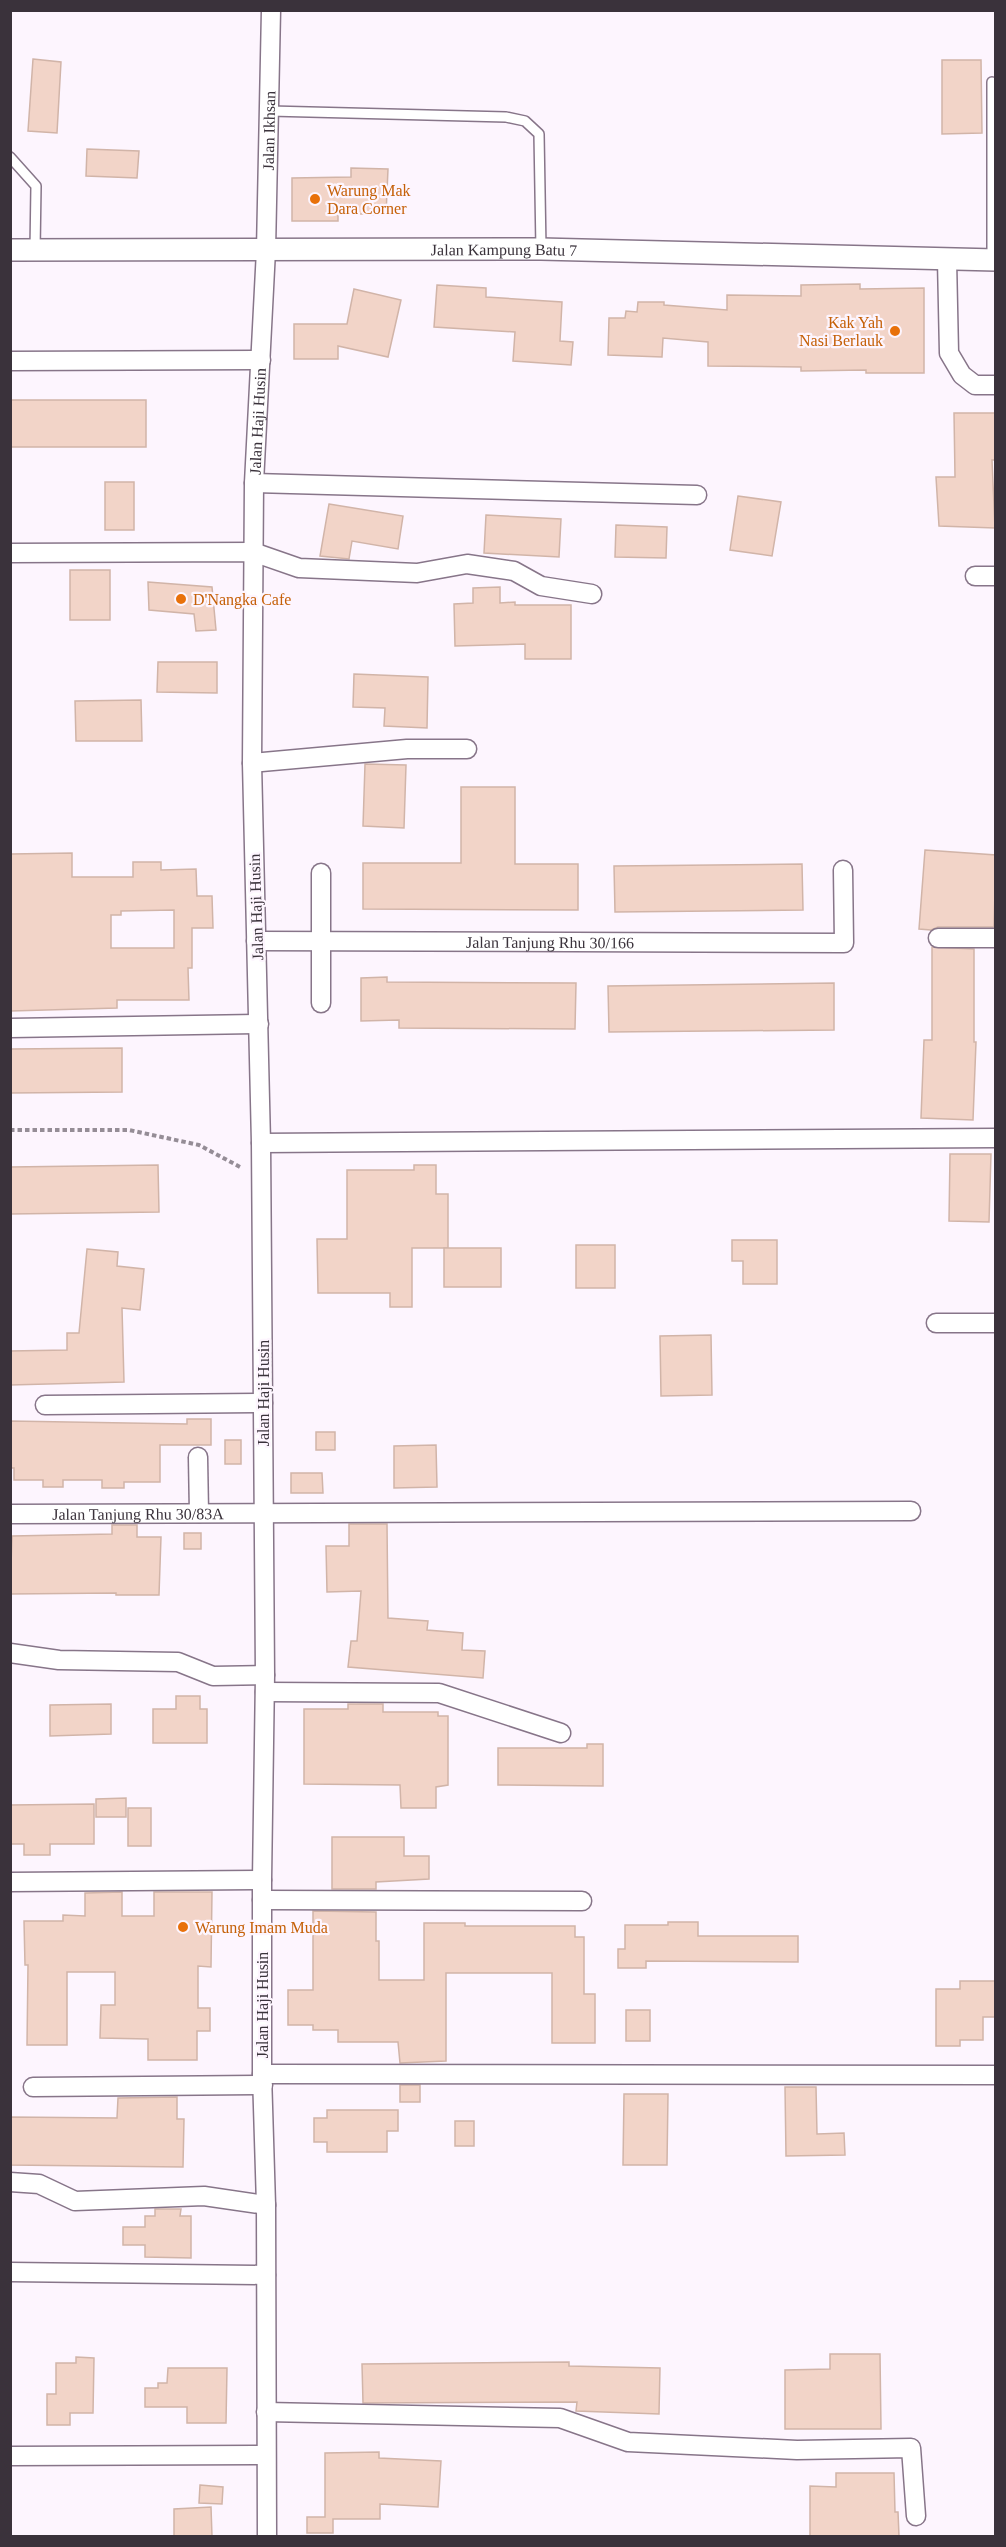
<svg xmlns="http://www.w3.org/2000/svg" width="1006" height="2547" font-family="'Times New Roman',serif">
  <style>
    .building { fill: #f2d4c8; stroke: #d1b4a8; stroke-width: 1.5; fill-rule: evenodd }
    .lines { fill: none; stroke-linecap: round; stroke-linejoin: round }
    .service-casing { stroke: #877589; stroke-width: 12 }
    .minor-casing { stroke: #877589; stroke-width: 21 }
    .tertiary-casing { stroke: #877589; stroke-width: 24 }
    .path { stroke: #958d96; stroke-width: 4; stroke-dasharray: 4.5 3; stroke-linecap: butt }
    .service { stroke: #fff; stroke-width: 9 }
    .minor { stroke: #fff; stroke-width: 18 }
    .tertiary { stroke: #fff; stroke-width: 21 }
    .food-dot { fill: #e8710a; stroke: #fdf5fe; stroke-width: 2 }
    .labels { text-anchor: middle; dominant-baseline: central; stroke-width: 4.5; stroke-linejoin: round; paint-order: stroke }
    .street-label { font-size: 16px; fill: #3a323b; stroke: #fdf5fe }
    .food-label { font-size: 16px; fill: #c56008; stroke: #fdf5fe; text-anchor: start }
  </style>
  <rect width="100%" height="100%" fill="#fdf5fe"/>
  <!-- building -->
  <g class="building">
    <path d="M33,59L61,62L57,133L28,131Z"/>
    <path d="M942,60H981L982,133L942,134Z"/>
    <path d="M87,149L139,151L137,178L86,176Z"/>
    <path d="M351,168L388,169L386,215L338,213V221H292V178L351,177Z"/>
    <path d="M860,284V289L924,288V373H866V370L801,371V367L708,366V342L663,338L662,357L608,355L609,318H625L626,311L637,312L638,302H664V305L727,310V295L801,296V285Z"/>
    <path d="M437,285L486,288V297L562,302L560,341L573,342L571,365L513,361L515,332L434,327Z"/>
    <path d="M354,289L401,300L388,357L338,346V359H294V324H347Z"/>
    <rect x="10" y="400" width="136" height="47"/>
    <path d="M954,413H996V460H992L995,528L939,526L936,477H955Z"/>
    <rect x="105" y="482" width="29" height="48"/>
    <path d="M738,496L781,502L772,556L730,550Z"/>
    <path d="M329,504L403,516L398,549L352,541L349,559L320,556Z"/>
    <path d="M486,515L561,519L559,557L484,553Z"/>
    <path d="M616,525L667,527L666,558L615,557Z"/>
    <rect x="70" y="570" width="40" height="50"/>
    <path d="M148,582L212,587L216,630L196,631L194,614L149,610Z"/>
    <path d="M500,587V603L515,602V605H571V659H525V644L455,646L454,604L473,603V588Z"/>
    <path d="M158,662H217V693L157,692Z"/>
    <path d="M354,674L428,677L427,728L384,726L385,708L353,707Z"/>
    <path d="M141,700L142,741H76L75,701Z"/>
    <path d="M365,764L406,765L404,828L363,826Z"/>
    <path d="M461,787H515V864H578V910L363,909V863H461Z"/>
    <path d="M925,850L996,855L994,927H938L931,930L919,929Z"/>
    <path d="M72,853V877H133V862H161V870L196,869L197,896H212L213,928H192V968H188L189,1000H117V1008L11,1011V854ZM174,910V948H111V915H121V911Z"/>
    <path d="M802,864L803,910L615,912L614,866Z"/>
    <path d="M932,947L974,949V1042H976L973,1120L921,1118L924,1040H932Z"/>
    <path d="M387,977V982L576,983L575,1029L399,1028V1020L361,1021V978Z"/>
    <path d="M834,983V1030L609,1032L608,986Z"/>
    <path d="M122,1048V1092L10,1093V1049Z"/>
    <path d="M950,1154H991L989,1222L949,1221Z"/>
    <path d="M158,1165L159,1212L10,1214V1167Z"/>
    <path d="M414,1165H436V1194H448V1248H412V1307H390V1293H318L317,1239H347V1170H414Z"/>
    <path d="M732,1240H777V1284H743V1261H732Z"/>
    <rect x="576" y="1245" width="39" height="43"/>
    <rect x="444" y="1248" width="57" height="39"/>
    <path d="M87,1249L118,1252L117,1266L144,1269L140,1310L122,1308L124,1382L10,1385V1351L67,1350V1333H79Z"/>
    <path d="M711,1335L712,1395L661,1396L660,1336Z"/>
    <path d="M187,1419H211V1445H160V1482H124V1488H102V1480H63V1487H43V1480H14V1468H10V1421L187,1424Z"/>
    <rect x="316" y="1432" width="19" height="18"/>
    <rect x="225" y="1440" width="16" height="24"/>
    <path d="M436,1445L437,1487L394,1488V1446Z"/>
    <path d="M291,1473H322L323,1493H291Z"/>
    <path d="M349,1524H387L388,1618L428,1621L427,1630L463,1633L462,1650L485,1651L483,1678L348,1667L351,1641H357L361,1591L327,1592L326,1546H349Z"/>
    <path d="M112,1525H137V1537H161L159,1595H116V1593L10,1594L12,1536L112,1534Z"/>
    <rect x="184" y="1533" width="17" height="16"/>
    <path d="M176,1696H200V1709H207V1743H153V1709H176Z"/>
    <path d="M111,1704V1734L50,1736V1705Z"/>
    <path d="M348,1704H383V1712H438V1716H448V1785L436,1787V1808H401L400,1785L304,1784V1709H348Z"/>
    <path d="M587,1744H603V1786L498,1785V1748H587Z"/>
    <path d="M126,1798V1817H96V1799Z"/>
    <path d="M94,1804V1844H50V1855H24V1844H10V1805Z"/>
    <rect x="128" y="1808" width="23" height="38"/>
    <path d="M332,1837H404V1856H429V1879L376,1882V1889H332Z"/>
    <path d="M122,1892V1916H154V1892H212L211,1967L198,1966V2008H210V2031H197V2060H148V2039L100,2038L101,2005H115V1972H67V2045H27L28,1965H25L24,1921H63V1915L85,1916V1893Z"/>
    <path d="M313,1911L376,1912V1941H379V1980H424V1923H465V1926H575V1937H584V1994H595V2043H552V1973H446V2061L400,2063L398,2042H338V2030H313V2025H288V1990H313Z"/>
    <path d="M668,1922H698V1936H798V1962L646,1961V1968H618V1949H625V1925H668Z"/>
    <path d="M960,1981H996L995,2017H983V2040H960V2046H936V1989H960Z"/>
    <rect x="626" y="2010" width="24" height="31"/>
    <rect x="400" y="2085" width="20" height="17"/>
    <path d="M785,2087H816L817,2134L844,2133L845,2155L786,2156Z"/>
    <path d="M624,2094H668L667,2165H623Z"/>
    <path d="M177,2097V2119H184L183,2167L10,2165V2117L117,2118L118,2098Z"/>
    <path d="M327,2110H398V2131H387V2152H327V2142H314V2118H327Z"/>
    <rect x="455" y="2121" width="19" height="25"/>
    <path d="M155,2209H181L180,2216H191V2258L145,2257V2245H123V2227H145V2216H155Z"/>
    <path d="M830,2354H880L881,2429H785V2370L830,2369Z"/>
    <path d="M76,2357L94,2358L93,2413H70V2425H47V2394H56V2363H76Z"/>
    <path d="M569,2362V2366L660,2368L659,2414L576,2411L577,2402L363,2403L362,2364Z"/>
    <path d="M168,2368H227L226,2423H187V2407H145V2388H158V2383H167Z"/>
    <path d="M379,2452V2458L441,2461L438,2507L380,2504V2519H333V2533H307V2517H325V2453Z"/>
    <path d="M836,2473H894L895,2512H898L899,2536H810V2486L836,2487Z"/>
    <path d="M200,2485L223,2487L222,2504L199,2503Z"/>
    <path d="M211,2507L212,2536H174V2509Z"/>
  </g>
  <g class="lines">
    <defs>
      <g id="service">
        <path d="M270,111L506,117L525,121L539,134L541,249"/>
        <path d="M10,157L36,186L35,250"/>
        <path d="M992,260V82"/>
      </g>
      <g id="minor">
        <path d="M947,260L949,353L962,375L975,385H996"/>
        <path d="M10,361L261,360"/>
        <path d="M254,483L697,495"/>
        <path d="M10,553L253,552L299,568L417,573L467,564L514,571L541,586L592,594"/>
        <path d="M975,576H996"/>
        <path d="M252,763L407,749H467"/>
        <path d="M321,873V1003"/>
        <path d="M938,938H996"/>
        <path id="s1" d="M256,941L844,943L843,870"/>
        <path d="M10,1028L259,1024"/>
        <path d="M261,1143L996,1138"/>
        <path d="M936,1323H996"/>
        <path d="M45,1405L263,1403"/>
        <path d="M198,1457L199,1513"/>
        <path id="s2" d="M10,1514L911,1511"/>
        <path d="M10,1653L59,1660L178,1662L213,1676L265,1675"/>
        <path d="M265,1692L439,1693L561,1733"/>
        <path d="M10,1882L262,1880"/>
        <path d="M262,1900L582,1901"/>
        <path d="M262,2074L996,2075"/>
        <path d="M33,2087L263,2085"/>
        <path d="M10,2182L39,2184L75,2201L204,2196L266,2205"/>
        <path d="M10,2272L266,2275"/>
        <path d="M266,2412L560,2418L628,2442L797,2450L911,2448L916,2516"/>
        <path d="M10,2456L266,2455"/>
        <path id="s3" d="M267,2536L266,2205L262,2074V1880L265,1675L261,1143L252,763L254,483L266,250L271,10"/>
      </g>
      <g id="tertiary">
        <path id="s4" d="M10,250L541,249L996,260"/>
      </g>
    </defs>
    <!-- service casing -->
    <use href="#service" class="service-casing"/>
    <!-- minor casing -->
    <use href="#minor" class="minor-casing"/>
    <!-- tertiary casing -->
    <use href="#tertiary" class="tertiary-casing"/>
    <!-- path -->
    <path class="path" d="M10,1130H129L199,1145L242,1168"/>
    <!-- service -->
    <use href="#service" class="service"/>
    <!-- minor -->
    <use href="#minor" class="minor"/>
    <!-- tertiary -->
    <use href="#tertiary" class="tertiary"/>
  </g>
  <!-- markers -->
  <g class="food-dot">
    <circle cx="315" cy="199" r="6"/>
    <circle cx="895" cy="331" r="6"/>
    <circle cx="181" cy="599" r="6"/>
    <circle cx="183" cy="1927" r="6"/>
  </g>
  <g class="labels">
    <!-- street labels -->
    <g class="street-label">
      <text stroke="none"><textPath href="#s3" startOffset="2406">Jalan Ikhsan</textPath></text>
      <text stroke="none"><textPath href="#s4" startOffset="494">Jalan Kampung Batu 7</textPath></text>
      <text stroke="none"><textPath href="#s3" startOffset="2115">Jalan Haji Husin</textPath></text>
      <text transform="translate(256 907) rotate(-92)">Jalan Haji Husin</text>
      <text stroke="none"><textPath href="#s1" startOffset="294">Jalan Tanjung Rhu 30/166</textPath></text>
      <text transform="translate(263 1393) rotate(-90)">Jalan Haji Husin</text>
      <text stroke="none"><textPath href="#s2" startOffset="128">Jalan Tanjung Rhu 30/83A</textPath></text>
      <text transform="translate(262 2005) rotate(-90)">Jalan Haji Husin</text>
    </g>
    <!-- food labels -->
    <g class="food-label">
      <text x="327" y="190">Warung Mak<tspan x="327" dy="18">Dara Corner</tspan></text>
      <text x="883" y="322" text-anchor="end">Kak Yah<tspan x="883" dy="18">Nasi Berlauk</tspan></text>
      <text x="193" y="599">D'Nangka Cafe</text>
      <text x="195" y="1927">Warung Imam Muda</text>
    </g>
  </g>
  <!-- border -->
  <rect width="1006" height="2547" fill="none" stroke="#3a323b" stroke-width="24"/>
</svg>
